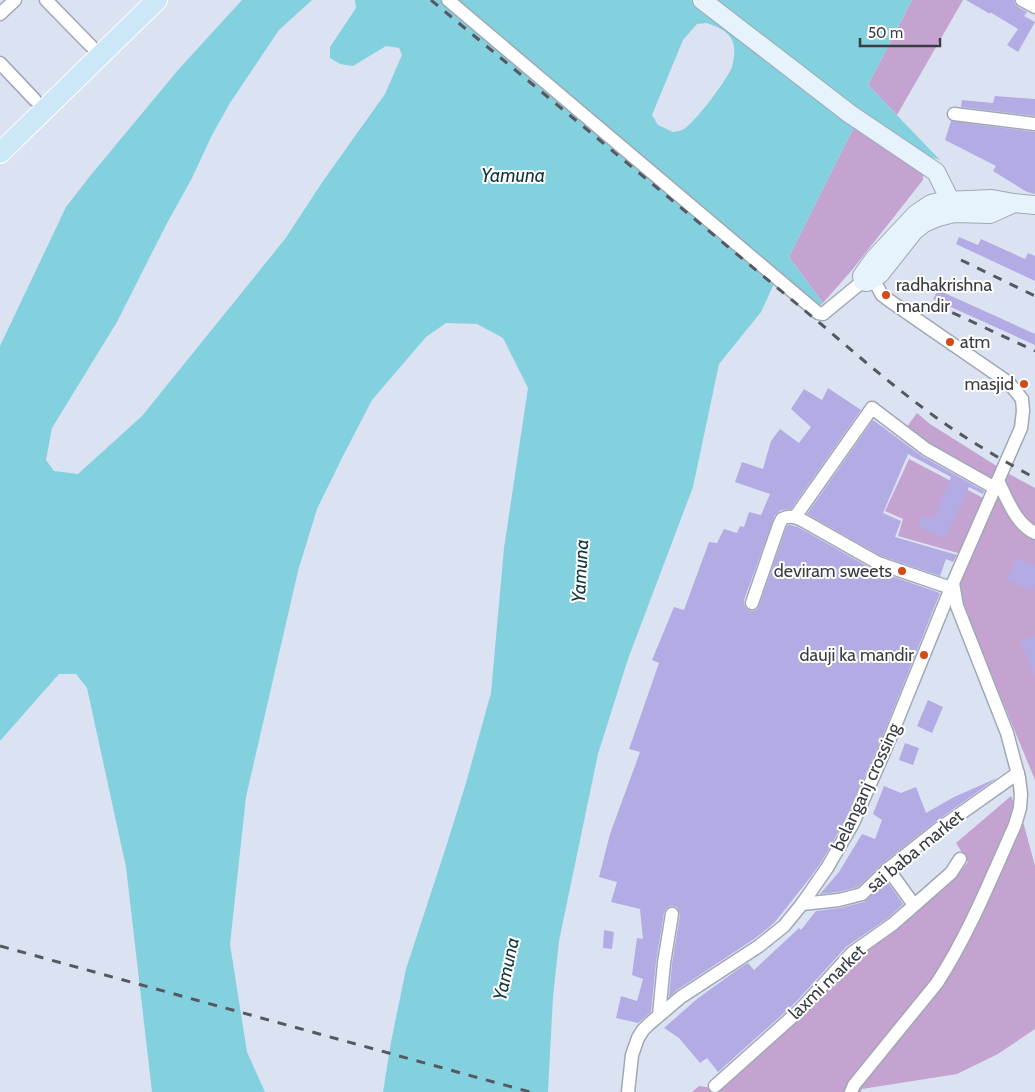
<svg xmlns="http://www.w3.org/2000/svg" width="1035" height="1092" font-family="Cabin,sans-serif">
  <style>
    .green { fill: #c5a3d1 }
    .water { fill: #83d1de; fill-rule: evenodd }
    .building { fill: #b3abe3 }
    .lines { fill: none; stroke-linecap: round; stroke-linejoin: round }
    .minor-casing { stroke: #a0a8b6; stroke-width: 15 }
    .secondary-casing { stroke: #a0a8b6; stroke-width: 20 }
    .primary-casing { stroke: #fff; stroke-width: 22 }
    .minor { stroke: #fff; stroke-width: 12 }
    .secondary { stroke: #e6f3fc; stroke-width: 18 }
    .primary { stroke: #cce7f8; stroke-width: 20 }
    .rail { stroke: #555860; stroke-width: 3; stroke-dasharray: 9 9; stroke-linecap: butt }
    .poi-dot { fill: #d24b19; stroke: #fff; stroke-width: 2 }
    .labels { text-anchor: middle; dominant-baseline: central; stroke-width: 4; stroke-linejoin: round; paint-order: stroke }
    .poi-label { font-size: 18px; fill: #393c42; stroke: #fff; text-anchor: end }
    .street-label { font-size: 18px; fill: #393c42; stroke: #fff }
    .water-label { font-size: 19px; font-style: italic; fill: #12383e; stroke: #fff }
  </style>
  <rect width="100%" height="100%" fill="#dbe3f3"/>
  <!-- green -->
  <g class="green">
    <path d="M912,0H963L897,115L868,85Z"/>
    <path d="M862,111L923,154V180L852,270L823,303L789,257Z"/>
    <path d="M917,413L930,424L1011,475L1035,488V780L962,603L957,583L972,557L898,536L903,519L885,511L909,459L987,500L994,484L928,447L906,428Z"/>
    <path d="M1011,796L1024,825L1035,866V1029L998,1054L957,1074L862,1089L861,1092H692L699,1086L719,1089L854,958L898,927L957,875L968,862L956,843Z"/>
  </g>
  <!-- water -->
  <path class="water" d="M242,0H312L279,30L230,103L212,135L192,178L166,225L117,322L52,428L46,460L54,471L78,474L142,416L285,239L323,181L385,94L402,55L399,48L386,46L353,66L340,64L330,58V47L356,8L355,0H912L868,85L940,160L923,154L862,111L789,257L823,303L818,307L780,271L761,312L719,364L693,487L628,659L598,754L559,941L553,997L548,1092H383L391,1042L406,969L445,850L466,783L491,693L504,548L528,388L503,338L477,324L446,323L426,337L372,400L343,456L317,509L298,571L246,797L230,944L247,1052L265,1092H152L126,867L87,688L76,674H59L0,741V346L66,207L90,176L178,70ZM707,23C717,27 727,30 732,40C736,49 734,58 732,67C727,80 696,121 684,129C681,131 677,131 673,132L658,125L652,115L683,40L697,24Z"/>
  <!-- building -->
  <g class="building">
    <path d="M966,0H1014L1015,4L1018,7L1027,12L1024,16L1035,22L1018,52L1007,45L1018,29L990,12V14Z"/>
    <path d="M995,96L1035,99V116L961,107L962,100L993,103Z"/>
    <path d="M951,121L1035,132V194L1027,192L993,171L996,166L945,140Z"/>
    <path d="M959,237L978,245L981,239L1025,259L1028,253L1035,256V281L956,244Z"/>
    <path d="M938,290L1035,334V345L933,299Z"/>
    <path d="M828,388L861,410L791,509L781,510L775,515L744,600V604L746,608L749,610L753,611L757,609L759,606L786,528L788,525H790L798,527L874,570L940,593L881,740L846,819L820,864L809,879L775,922L768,928L754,939L677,990L669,997L672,964L680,915L679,911L677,907L670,906L666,909L664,913L656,962L651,1012L638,1023L616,1018L621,996L637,1001L643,979L632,975L637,938L643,939L640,909L611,902L617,882L599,877L610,834L640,752L629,749L659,663L652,660L674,607L684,610L709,542L717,543L724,529L737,533L740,526L744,527L749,512L761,515L770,494L735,482L742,462L763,469L771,441L780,429L799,443L811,427L791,409L804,389L822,400Z"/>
    <path d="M873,420L922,456L984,491L983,494L969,487L952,524L951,523L945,538L919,527L923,515L933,519L951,477L908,454L883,513L901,521L895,537L957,555L953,562L946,559L940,576L881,556L807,514Z"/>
    <path d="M1016,558L1035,566V584L1032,591L1007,580Z"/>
    <path d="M1035,635V676L1020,641Z"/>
    <path d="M928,700L943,707L932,733L917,726Z"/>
    <path d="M905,743L919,748L913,765L899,760Z"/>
    <path d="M997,778L931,825L883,863L858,887L838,892L820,894L839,872L862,834L875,839L882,820L873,814L884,786L901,793L916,787L926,813L954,797Z"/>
    <path d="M887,881L903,904L888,918L846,947L794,1004L718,1072L707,1058L700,1063L679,1038L664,1028L697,999L737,970L748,963L754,970L799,928L801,930L816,911L840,908L864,902Z"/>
    <path d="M604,930L614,932L612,949L603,948Z"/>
  </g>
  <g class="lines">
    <defs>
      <g id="minor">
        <path d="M46,0L91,46"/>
        <path d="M448,0L818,313L823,314L863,281"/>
        <path d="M1022,0L1035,7"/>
        <path d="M0,14L15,0"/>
        <path d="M0,63L35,100"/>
        <path d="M954,114L1035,124"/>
        <path d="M998,481C1008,500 1015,523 1035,533"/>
        <path d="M795,517L872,408L926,449L995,488"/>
        <path d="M752,603L779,525L782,519C789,515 795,517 802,520L878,563L951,588"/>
        <path d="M888,869L914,905"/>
        <path d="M802,904L839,900L862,894L888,869L936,831L1018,773"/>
        <path d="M659,1015L664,963L672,914"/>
        <path d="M715,1086L800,1010L852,953L893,924L951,873L960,859"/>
        <path d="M628,1092L632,1055L638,1038L643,1030L649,1024L681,997L759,946L784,926L802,904L827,868L853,823L888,743L953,583L1021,428L1023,411L1022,399L1009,383L890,301L882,295L873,279"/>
        <path d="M851,1092L854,1085L937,983C969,934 991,878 1015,825L1020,808L1021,794L1019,778L1007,733L957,606L953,583"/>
      </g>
      <g id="secondary">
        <path d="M702,0L850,114L936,172L950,200L953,210"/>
        <path d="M1014,203L990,214L954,213L938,217L924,223L914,231L880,274L870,281L866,282L863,281L862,276L874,259L916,214L931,204L943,201L992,199L1014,203L1035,205"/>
      </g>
      <path id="primary" d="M0,153L157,0"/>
    </defs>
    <!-- minor casing -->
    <use href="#minor" class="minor-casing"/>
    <!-- secondary casing -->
    <use href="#secondary" class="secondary-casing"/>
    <!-- primary casing -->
    <use href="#primary" class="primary-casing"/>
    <!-- minor -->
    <use href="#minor" class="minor"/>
    <!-- secondary -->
    <use href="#secondary" class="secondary"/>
    <!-- primary -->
    <use href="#primary" class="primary"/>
    <!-- rail -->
    <g class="rail">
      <path d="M431,0L821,324C858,356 894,387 934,416C966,439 1000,459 1035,478"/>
      <path d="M961,260L1035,296"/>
      <path d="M936,305L1035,351"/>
      <path d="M0,946L530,1092"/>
    </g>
  </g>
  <!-- markers -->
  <g class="poi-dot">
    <circle cx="886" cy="295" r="5"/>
    <circle cx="950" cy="342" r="5"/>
    <circle cx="1024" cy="384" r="5"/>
    <circle cx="902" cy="571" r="5"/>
    <circle cx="924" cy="655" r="5"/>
  </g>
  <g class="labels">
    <!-- poi labels -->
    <g class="poi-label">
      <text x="896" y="285" text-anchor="start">radhakrishna<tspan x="896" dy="21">mandir</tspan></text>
      <text x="960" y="342" text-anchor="start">atm</text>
      <text x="1014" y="384">masjid</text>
      <text x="892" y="571">deviram sweets</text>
      <text x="914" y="655">dauji ka mandir</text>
    </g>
    <!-- street labels -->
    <g class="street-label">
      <text transform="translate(866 787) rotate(-65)">belanganj crossing</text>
      <text transform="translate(915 851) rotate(-39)">sai baba market</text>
      <text transform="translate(827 982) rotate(-44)">laxmi market</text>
    </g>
    <!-- water labels -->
    <g class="water-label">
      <text x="513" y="175">Yamuna</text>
      <text transform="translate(580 571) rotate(-87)">Yamuna</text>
      <text transform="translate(506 969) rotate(-78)">Yamuna</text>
    </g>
  </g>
  <!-- scale -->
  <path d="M860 38v8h80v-8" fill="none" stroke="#393c42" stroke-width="2.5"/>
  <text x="868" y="38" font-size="15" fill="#393c42" stroke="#ffffff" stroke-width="4" paint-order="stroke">50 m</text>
</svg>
